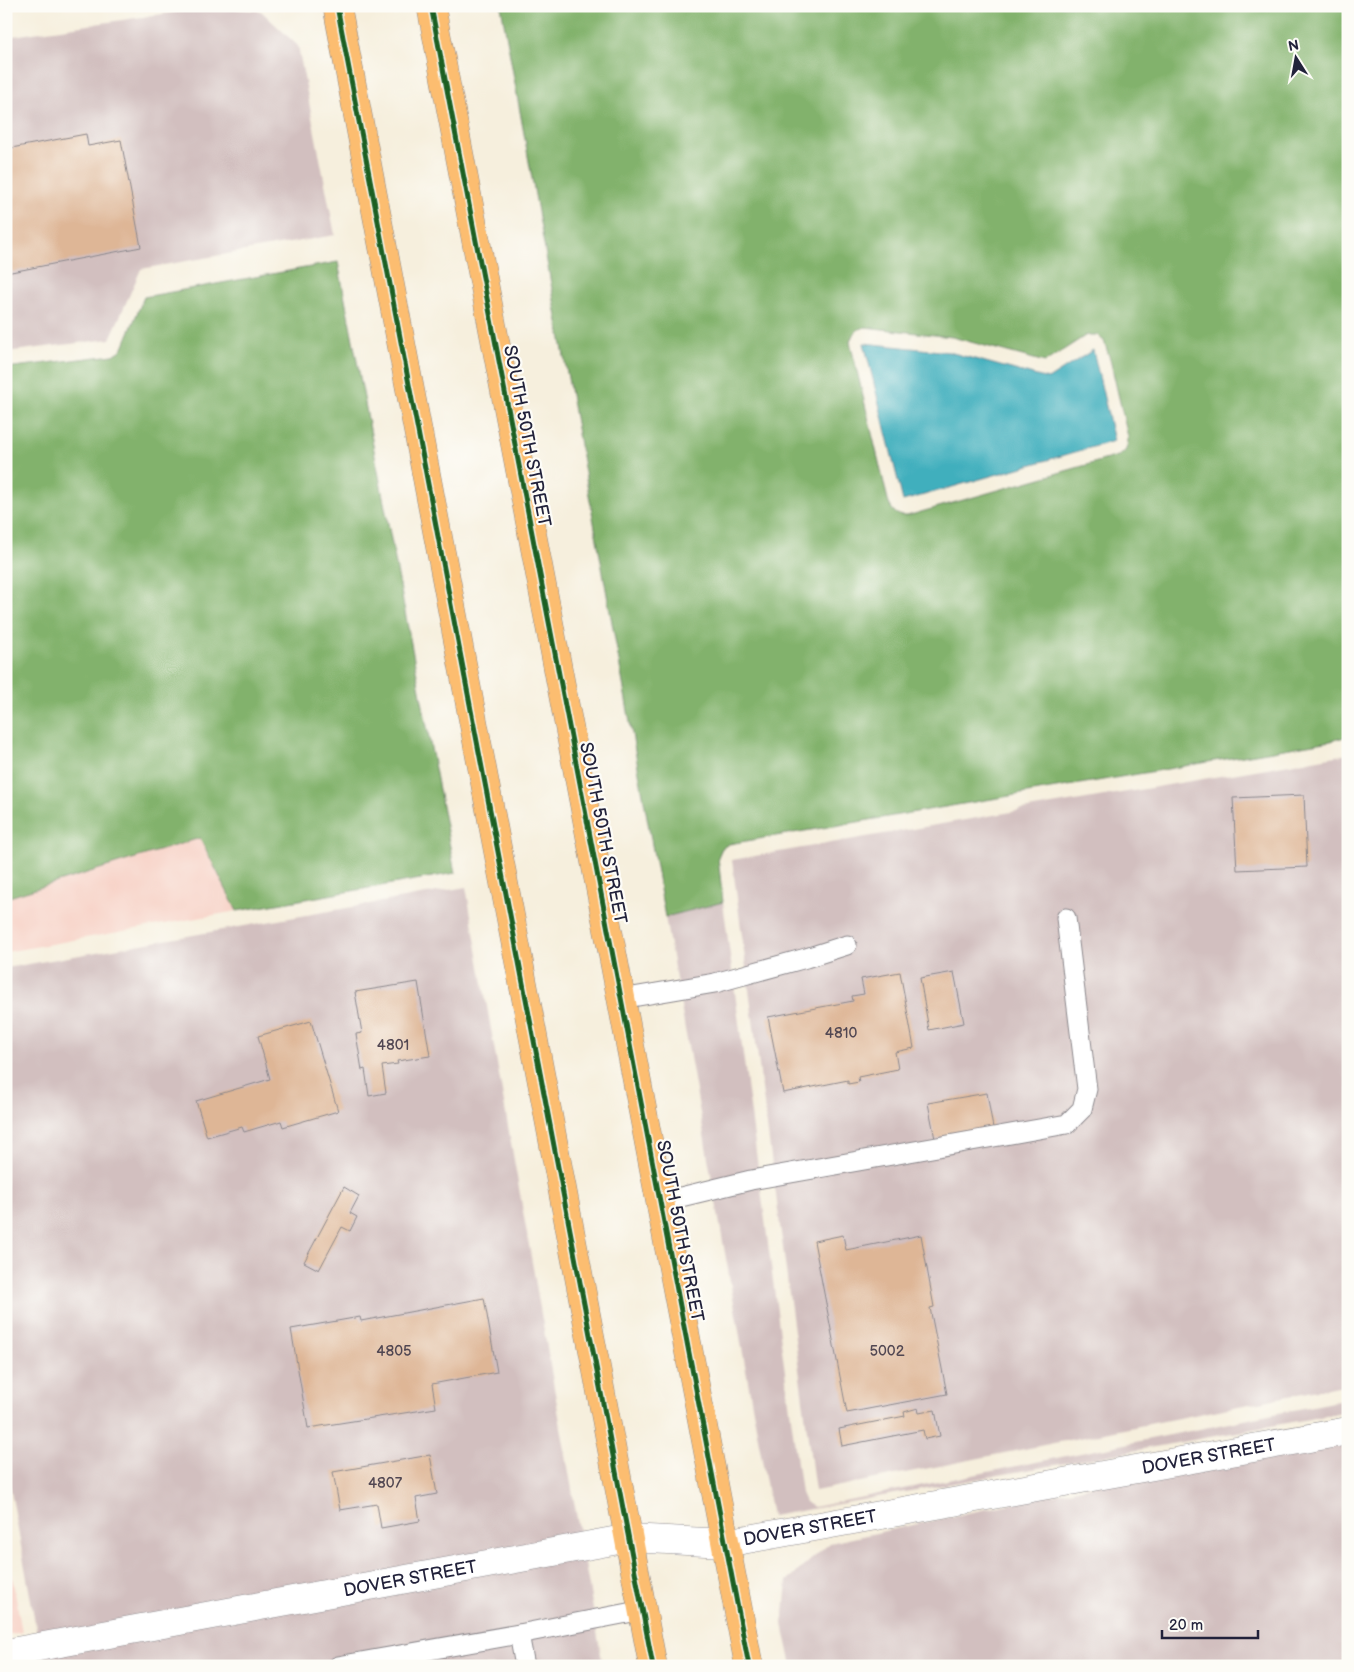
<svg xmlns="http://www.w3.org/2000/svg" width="1354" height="1672" font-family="'Balsamiq Sans',sans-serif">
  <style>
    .built { fill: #f7d1c6 }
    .industrial { fill: #d2bfbf }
    .forest { fill: #82b26c; stroke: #526a54; fill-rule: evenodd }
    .water { fill: #41afbd; stroke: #32687c }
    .building { fill: #deb696 }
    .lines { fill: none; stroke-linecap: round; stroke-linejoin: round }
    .lane-casing { stroke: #8c888c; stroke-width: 21 }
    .street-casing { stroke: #8c888c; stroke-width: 29 }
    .primary-casing { stroke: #8c888c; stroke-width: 29 }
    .lane { stroke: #fff; stroke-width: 19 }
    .street { stroke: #fff; stroke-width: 28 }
    .primary { stroke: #fcbd6f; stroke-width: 28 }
    .cycleway-casing { stroke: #fdfcf7; stroke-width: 8 }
    .cycleway { stroke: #1b5e20; stroke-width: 5 }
    .labels { text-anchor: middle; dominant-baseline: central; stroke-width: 4.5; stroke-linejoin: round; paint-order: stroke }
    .number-label { font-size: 15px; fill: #514752 }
    .street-label { font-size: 18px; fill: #22223b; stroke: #fdfcf7 }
  </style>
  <rect width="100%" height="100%" fill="#fdfcf7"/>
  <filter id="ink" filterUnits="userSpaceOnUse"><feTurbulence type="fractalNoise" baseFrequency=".02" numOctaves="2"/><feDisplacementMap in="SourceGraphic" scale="10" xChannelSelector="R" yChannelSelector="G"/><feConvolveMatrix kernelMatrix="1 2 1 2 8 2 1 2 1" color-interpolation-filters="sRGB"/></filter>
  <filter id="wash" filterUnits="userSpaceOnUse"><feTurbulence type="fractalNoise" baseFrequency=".0096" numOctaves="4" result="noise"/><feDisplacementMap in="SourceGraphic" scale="20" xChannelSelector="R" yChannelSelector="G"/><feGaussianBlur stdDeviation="1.12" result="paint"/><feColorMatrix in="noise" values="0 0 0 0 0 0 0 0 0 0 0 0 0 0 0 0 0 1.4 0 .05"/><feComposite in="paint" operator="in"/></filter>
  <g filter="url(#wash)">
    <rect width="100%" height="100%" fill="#f6efdd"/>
    <!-- built -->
    <g class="built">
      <path d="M200,838L237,911L6,952V898Z"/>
      <path d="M6,1542L22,1632L6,1635Z"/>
    </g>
    <!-- industrial -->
    <g class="industrial">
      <path d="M211,7L261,11L298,46L335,235L141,269L110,339L6,352V37Z"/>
      <path d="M1348,754V1384L815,1491L732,860Z"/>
      <path d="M466,887L603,1666H43L6,1464V968Z"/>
      <path d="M723,902L801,1493L805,1502L814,1507L1348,1399V1412L772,1516L665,917Z"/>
      <path d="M1348,1430V1666H792L783,1624L787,1581L830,1543Z"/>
    </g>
    <!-- forest -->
    <g class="forest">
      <path d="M501,6H1348V736L1331,741L729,844L722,848L718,857L723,902L665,917ZM865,327L952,337L1045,362L1085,336L1089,335H1097L1104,341L1110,359L1128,437C1128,446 1127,452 1118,456L907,516C897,516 894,513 889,504L850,342C853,332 856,330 865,327Z"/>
      <path d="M338,262L455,873L237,911L200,838L6,898V368L113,355L120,351L123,347L144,297Z"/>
    </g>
    <!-- water -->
    <path class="water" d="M864,343L949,352L1048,379L1093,350L1114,441L903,501Z"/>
    <g id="blocks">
      <!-- building -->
      <g class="building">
        <path d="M86,134L88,146L121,140L141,247L6,273V149Z"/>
        <path d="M1304,795L1307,867L1237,870L1233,798Z"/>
        <path d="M900,972L914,1048L895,1052L898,1069L858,1077L859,1082L848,1084V1080L783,1093L768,1017L853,1001L852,996L864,994L861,979Z"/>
        <path d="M954,972L964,1023L929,1030L920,978Z"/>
        <path d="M418,982L430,1056L397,1061L398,1064L382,1066L386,1093L369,1096L365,1069L362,1070L356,1034L362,1033L355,992Z"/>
        <path d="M311,1021L338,1111L283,1127L281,1121L244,1132L242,1127L207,1137L196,1101L270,1079L258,1036Z"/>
        <path d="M987,1093L993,1128L935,1139L928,1103Z"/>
        <path d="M344,1187L359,1196L350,1213L357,1217L350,1231L342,1227L319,1270L304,1262Z"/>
        <path d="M843,1235L846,1250L921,1235L934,1307L930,1308L947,1394L847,1413L814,1241Z"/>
        <path d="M484,1298L497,1372L432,1384L436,1408L308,1428L291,1329L360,1317L361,1321Z"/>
        <path d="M918,1408L919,1413L935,1410L940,1436L925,1439L923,1430L842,1446L839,1429L905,1416L904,1412Z"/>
        <path d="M430,1455L437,1494L416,1498L420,1521L381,1528L377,1504L340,1510L333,1472Z"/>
      </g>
    </g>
  </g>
  <g filter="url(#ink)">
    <use href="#blocks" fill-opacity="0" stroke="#8c888c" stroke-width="1"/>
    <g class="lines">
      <defs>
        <g id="lane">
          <path d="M621,999L715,983L806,958L847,945"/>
          <path d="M660,1202L751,1180L1067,1124L1082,1109L1087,1089L1066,918"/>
          <path d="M519,1634L525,1666"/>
          <path d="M338,1666L519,1634L643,1610"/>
        </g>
        <g id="street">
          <path id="s1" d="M6,1653L629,1538L725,1543L1348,1431"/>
        </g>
        <g id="primary">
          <path d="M337,6L653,1666"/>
          <path d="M431,6L749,1666"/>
        </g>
      </defs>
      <!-- lane casing -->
      <use href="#lane" class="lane-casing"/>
      <!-- street casing -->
      <use href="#street" class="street-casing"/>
      <!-- primary casing -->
      <use href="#primary" class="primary-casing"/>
      <!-- lane -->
      <use href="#lane" class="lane"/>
      <!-- street -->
      <use href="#street" class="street"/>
      <!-- primary -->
      <use href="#primary" class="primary"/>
      <defs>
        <g id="cycleway">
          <path d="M337,6L653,1666"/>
          <path d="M431,6L749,1666"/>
        </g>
      </defs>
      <!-- cycleway casing -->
      <use href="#cycleway" class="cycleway-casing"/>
      <!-- cycleway -->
      <use href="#cycleway" class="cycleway"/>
    </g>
  </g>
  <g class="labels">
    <!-- number labels -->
    <g class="number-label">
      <text x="841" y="1033">4810</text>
      <text x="393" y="1045">4801</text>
      <text x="394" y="1351">4805</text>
      <text x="887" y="1351">5002</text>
      <text x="385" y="1483">4807</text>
    </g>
    <!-- street labels -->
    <g class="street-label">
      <text transform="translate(527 436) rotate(79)">SOUTH 50TH STREET</text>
      <text transform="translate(603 833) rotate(79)">SOUTH 50TH STREET</text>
      <text transform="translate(680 1231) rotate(79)">SOUTH 50TH STREET</text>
      <text stroke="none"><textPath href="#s1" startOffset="1221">DOVER STREET</textPath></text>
      <text stroke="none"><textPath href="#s1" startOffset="816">DOVER STREET</textPath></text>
      <text stroke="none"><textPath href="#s1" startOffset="411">DOVER STREET</textPath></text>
    </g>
  </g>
  <!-- margin -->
  <rect width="1354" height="1672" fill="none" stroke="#fdfcf7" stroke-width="25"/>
  <!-- north arrow -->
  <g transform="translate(1296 58) rotate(349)" stroke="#fdfcf7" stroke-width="4" paint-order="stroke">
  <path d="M0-4L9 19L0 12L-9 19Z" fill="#22223b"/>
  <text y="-8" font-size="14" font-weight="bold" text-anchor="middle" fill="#22223b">N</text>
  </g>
  <!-- scale -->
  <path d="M1162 1630v8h96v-8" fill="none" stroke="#22223b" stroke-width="2.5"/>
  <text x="1169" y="1630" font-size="15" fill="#22223b" stroke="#fdfcf7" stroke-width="4" paint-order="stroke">20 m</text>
</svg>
